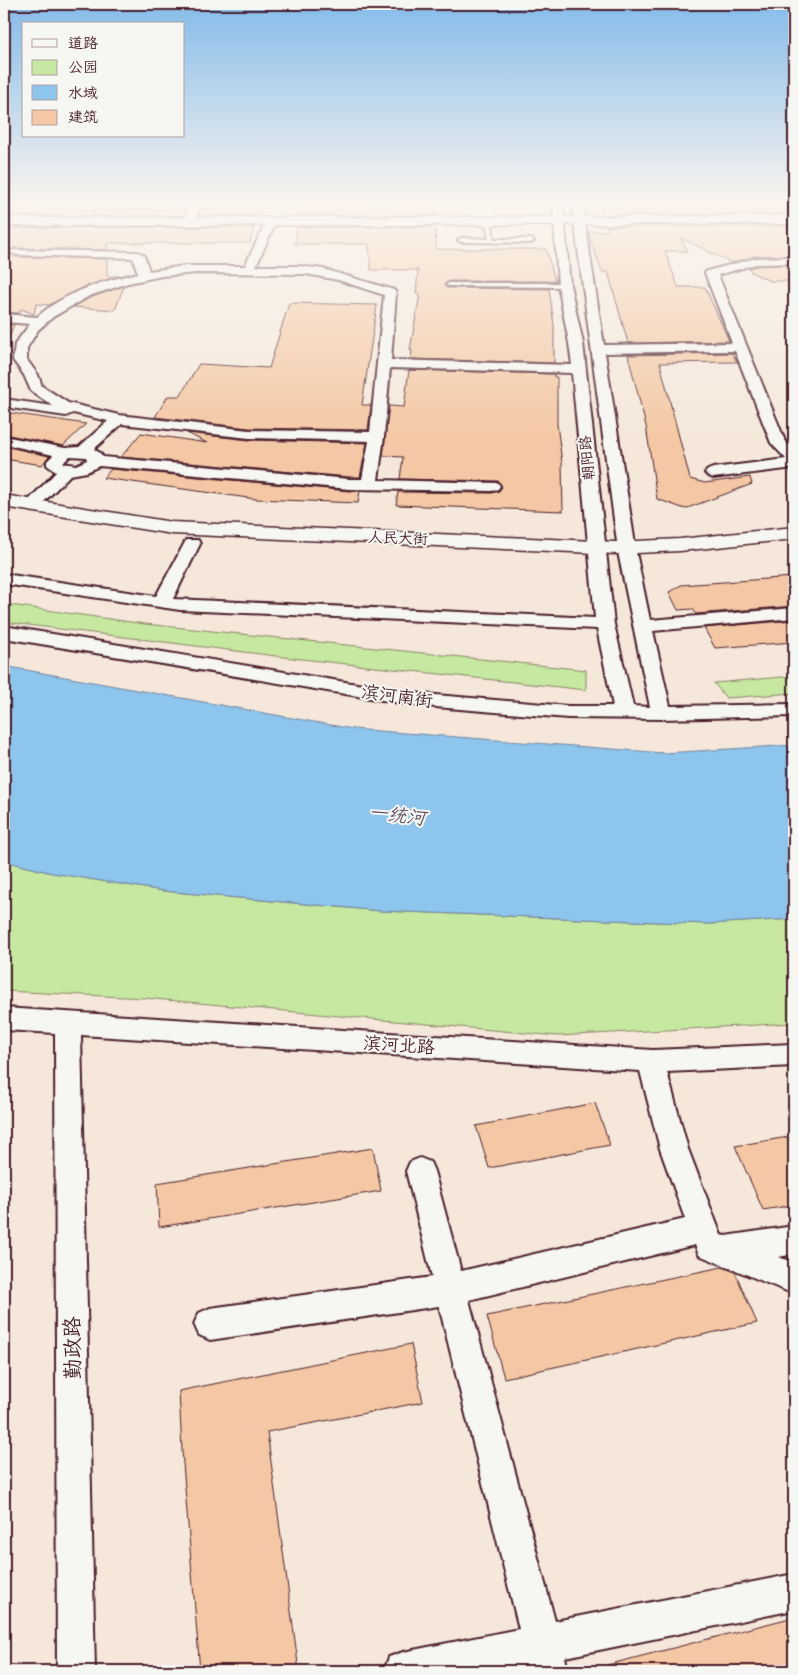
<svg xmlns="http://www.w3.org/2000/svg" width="798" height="1675" font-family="Itim,'LXGW WenKai TC',sans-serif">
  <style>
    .green { fill: #c6e8a1; stroke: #888466 }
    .water { fill: #8ec5ec; stroke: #73839f }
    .building { fill: #f4c8a4; stroke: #4a1f2b }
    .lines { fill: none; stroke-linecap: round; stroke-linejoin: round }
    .service-casing { stroke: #4a1f2b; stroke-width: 4 }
    .minor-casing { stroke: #4a1f2b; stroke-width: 4 }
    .tertiary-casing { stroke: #4a1f2b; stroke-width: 3 }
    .primary-casing { stroke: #4a1f2b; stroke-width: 3 }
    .service { fill: #f6f6f2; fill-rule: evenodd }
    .minor { fill: #f6f6f2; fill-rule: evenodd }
    .tertiary { fill: #f6f6f2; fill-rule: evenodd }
    .primary { fill: #f6f6f2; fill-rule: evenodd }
    .labels { text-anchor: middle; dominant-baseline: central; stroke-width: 4; stroke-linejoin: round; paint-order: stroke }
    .far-street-label { font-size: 15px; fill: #4a1f2b; stroke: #f6f6f2 }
    .street-label { font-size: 18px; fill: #4a1f2b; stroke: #f6f6f2 }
    .water-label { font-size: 19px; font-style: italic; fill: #5e5165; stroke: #f6f6f2 }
    .near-street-label { font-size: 21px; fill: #4a1f2b; stroke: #f6f6f2 }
  </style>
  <rect width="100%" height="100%" fill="#f5e8db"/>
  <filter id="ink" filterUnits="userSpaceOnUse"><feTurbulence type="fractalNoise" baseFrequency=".02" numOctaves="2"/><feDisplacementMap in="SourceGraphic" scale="10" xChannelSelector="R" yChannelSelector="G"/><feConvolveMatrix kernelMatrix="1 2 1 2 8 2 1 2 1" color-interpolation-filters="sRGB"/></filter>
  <g filter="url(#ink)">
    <!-- green -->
    <g class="green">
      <path d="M4,604L145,624L586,670V690L292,658L4,622Z"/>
      <path d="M794,676V693L726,698L714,683Z"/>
      <path d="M4,861L48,872L163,891L381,911L708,924L794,919V1023L557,1036L144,998L4,991Z"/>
    </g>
    <!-- water -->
    <path class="water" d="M4,666L353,729L664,753L794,745V919L708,924L381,911L163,891L52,873L4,861Z"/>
    <!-- building -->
    <g class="building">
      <path d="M599,204H794V214L603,215Z"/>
      <path d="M435,205V215H299L301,206Z"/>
      <path d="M238,206H259L256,215L199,216L201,209L237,208Z"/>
      <path d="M18,207L101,210L187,209L185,216H9Z"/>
      <path d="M607,226H794V255L756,256L732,263L681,238L687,251H665L678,287H705L729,341L628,343L608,272H602L588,232L608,231Z"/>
      <path d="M254,227L250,243H107V250L13,248L10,253L17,257L107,259V276H119L84,287L49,305L36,304L34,314L21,309L19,313L4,312V228Z"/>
      <path d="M297,227H435L436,249H546L555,281H449L444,285L447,288L549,289L554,325V363L411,359L412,350H410L420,294H416L418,270H371L369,244H295Z"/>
      <path d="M794,265V281H770L751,272L749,268L756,266Z"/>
      <path d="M124,286L115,310L74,307L90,298Z"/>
      <path d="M289,303L377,305L362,405H371L368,430L249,428L155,417L168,396H180L199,364L269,368Z"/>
      <path d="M4,324L14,325L4,349Z"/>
      <path d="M732,353L737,362L660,363L690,479L705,483L750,477L752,484L685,509L657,499L646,426L628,355Z"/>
      <path d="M409,370L554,374V377H557V424L562,463L563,511L396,505L398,492L492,493L499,491L502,487L498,481L400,479L403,457L383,456L389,406L404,407Z"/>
      <path d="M4,412L86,424L63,446L4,434Z"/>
      <path d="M141,433L207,443L187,433L249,440L367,443L360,477H349L121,457Z"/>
      <path d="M4,446L49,456L42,465L4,459Z"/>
      <path d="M111,469L349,491H360L358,503L256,499L103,478Z"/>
      <path d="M794,577V606L696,614L693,609L678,610L669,592L681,585Z"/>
      <path d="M794,620V642L715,648L704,628Z"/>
      <path d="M595,1103L610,1145L489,1168L476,1126Z"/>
      <path d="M794,1136V1205L763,1210L735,1146Z"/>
      <path d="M373,1148L381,1191L159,1227L157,1183Z"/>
      <path d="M722,1267L735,1272L757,1323L504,1378L487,1316Z"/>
      <path d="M411,1344L423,1402L267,1432L299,1671H200L182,1451L179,1391Z"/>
      <path d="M794,1617V1671H607V1665Z"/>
    </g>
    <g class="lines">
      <defs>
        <g id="service">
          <path d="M489,223L492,225L494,239H531L534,241L531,243L461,242L458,240L461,238L489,239L486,225Z"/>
          <path d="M449,283H564L567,285L564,287L447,286L446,285Z"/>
        </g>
        <g id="minor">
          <path d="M190,204H200L195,221L190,224L185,221Z"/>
          <path d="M553,204H563L570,285L583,343L614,624L633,706L650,707L619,557L572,204H582L604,345L732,343L705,273L707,271L756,258L794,257V263L756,264L718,275L785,441L794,451V468L713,478L708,476L705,473L708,470L713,468L786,459L771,443L735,351L605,353L637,557L650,620L794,608V618L653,631L670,706L794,704V716L661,719L568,718L412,705L4,638V626L412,693L568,706H613L597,629L180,610L4,584V574L156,596L184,544L186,540H198L200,544L173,599L595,618L572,373L390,368L384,437L378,480L498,483L500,486L498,489L492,491L349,489L99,466L87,472L70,475L37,509H25L23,506L56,472L47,465V461L53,455L4,444V436L65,448L79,447L108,421L73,413L66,416L4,407V399L53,406L31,391L24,375L13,360L15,344L30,324L4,322V314L37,317C65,292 103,281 138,273L133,258L17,255L13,254L11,252L13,250L138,252L144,255L149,271L185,266H245L264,226L269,223L274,226L256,266H299L323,269L394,290L396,293L391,360L572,365L569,343L558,285ZM197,273L306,274L338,280L384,295L370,432L249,430L119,415L68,403L42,386L38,375L27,360V348L38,330L53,317L89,296L128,283L162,276ZM122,424L249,438L369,441L362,479H349L103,457L100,453L94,449ZM70,456L86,457L87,460L76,465L63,463Z"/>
          <path d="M4,1008L653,1050L794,1044V1066L667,1072L688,1149L721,1235L725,1236L794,1226V1254L779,1257L794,1263V1294L699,1255L695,1245L469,1300L555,1621L794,1574V1610L565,1657L568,1671H530L528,1665L496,1671H384L389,1657L403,1652L519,1629L439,1306L210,1340L199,1335L194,1324L199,1313L210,1308L432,1277L406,1171L410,1162L420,1158L430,1162L434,1171L461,1271L685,1219L660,1149L640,1071L81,1035L95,1671H57L55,1033L4,1030Z"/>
        </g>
        <path id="tertiary" d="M4,495L172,522L616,542L680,539L794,527V539L680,551L616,554L172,534L4,507Z"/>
        <path id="primary" d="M794,216V224L4,226V218Z"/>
      </defs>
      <!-- service casing -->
      <use href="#service" class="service-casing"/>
      <!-- minor casing -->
      <use href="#minor" class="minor-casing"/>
      <!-- tertiary casing -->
      <use href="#tertiary" class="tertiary-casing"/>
      <!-- primary casing -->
      <use href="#primary" class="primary-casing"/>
      <!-- service -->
      <use href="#service" class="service"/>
      <!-- minor -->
      <use href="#minor" class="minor"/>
      <!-- tertiary -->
      <use href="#tertiary" class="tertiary"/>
      <!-- primary -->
      <use href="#primary" class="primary"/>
    </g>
  </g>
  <!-- sky -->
  <linearGradient id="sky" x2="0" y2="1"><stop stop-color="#84bbea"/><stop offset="0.46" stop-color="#faf5ef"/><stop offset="1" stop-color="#faf5ef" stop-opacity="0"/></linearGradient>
  <rect width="798" height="439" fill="url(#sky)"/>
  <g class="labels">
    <!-- far-street labels -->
    <g class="far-street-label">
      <text transform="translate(587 458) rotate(-96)">朝阳路</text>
      <text transform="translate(398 538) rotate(2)">人民大街</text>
    </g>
    <!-- street labels -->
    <g class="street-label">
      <text transform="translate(397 696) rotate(8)">滨河南街</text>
      <text transform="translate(399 1045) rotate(4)">滨河北路</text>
    </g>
    <!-- water labels -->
    <g class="water-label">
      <text transform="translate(397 815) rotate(7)">一统河</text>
    </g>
    <!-- near-street labels -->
    <g class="near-street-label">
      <text transform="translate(72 1348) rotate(-91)">勤政路</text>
    </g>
  </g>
  <!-- margin -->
  <rect width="798" height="1675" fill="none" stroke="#f6f6f2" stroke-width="20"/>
  <rect x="10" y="10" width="778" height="1655" fill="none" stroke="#4a1f2b" stroke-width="2" filter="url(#ink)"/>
  <!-- legend -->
  <rect x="22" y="22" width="162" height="115" fill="#f6f6f2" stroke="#b1a0a2"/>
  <rect x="32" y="39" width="25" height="8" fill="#f6f6f2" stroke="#b1a0a2"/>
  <text x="68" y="48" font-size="15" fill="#4a1f2b">道路</text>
  <rect x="32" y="60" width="25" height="15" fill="#c6e8a1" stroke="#b1a0a2"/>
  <text x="68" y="72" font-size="15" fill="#4a1f2b">公园</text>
  <rect x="32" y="85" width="25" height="15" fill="#8ec5ec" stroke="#b1a0a2"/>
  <text x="68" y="98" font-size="15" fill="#4a1f2b">水域</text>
  <rect x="32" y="110" width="25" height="15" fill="#f4c8a4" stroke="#b1a0a2"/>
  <text x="68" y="122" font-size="15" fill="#4a1f2b">建筑</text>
</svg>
